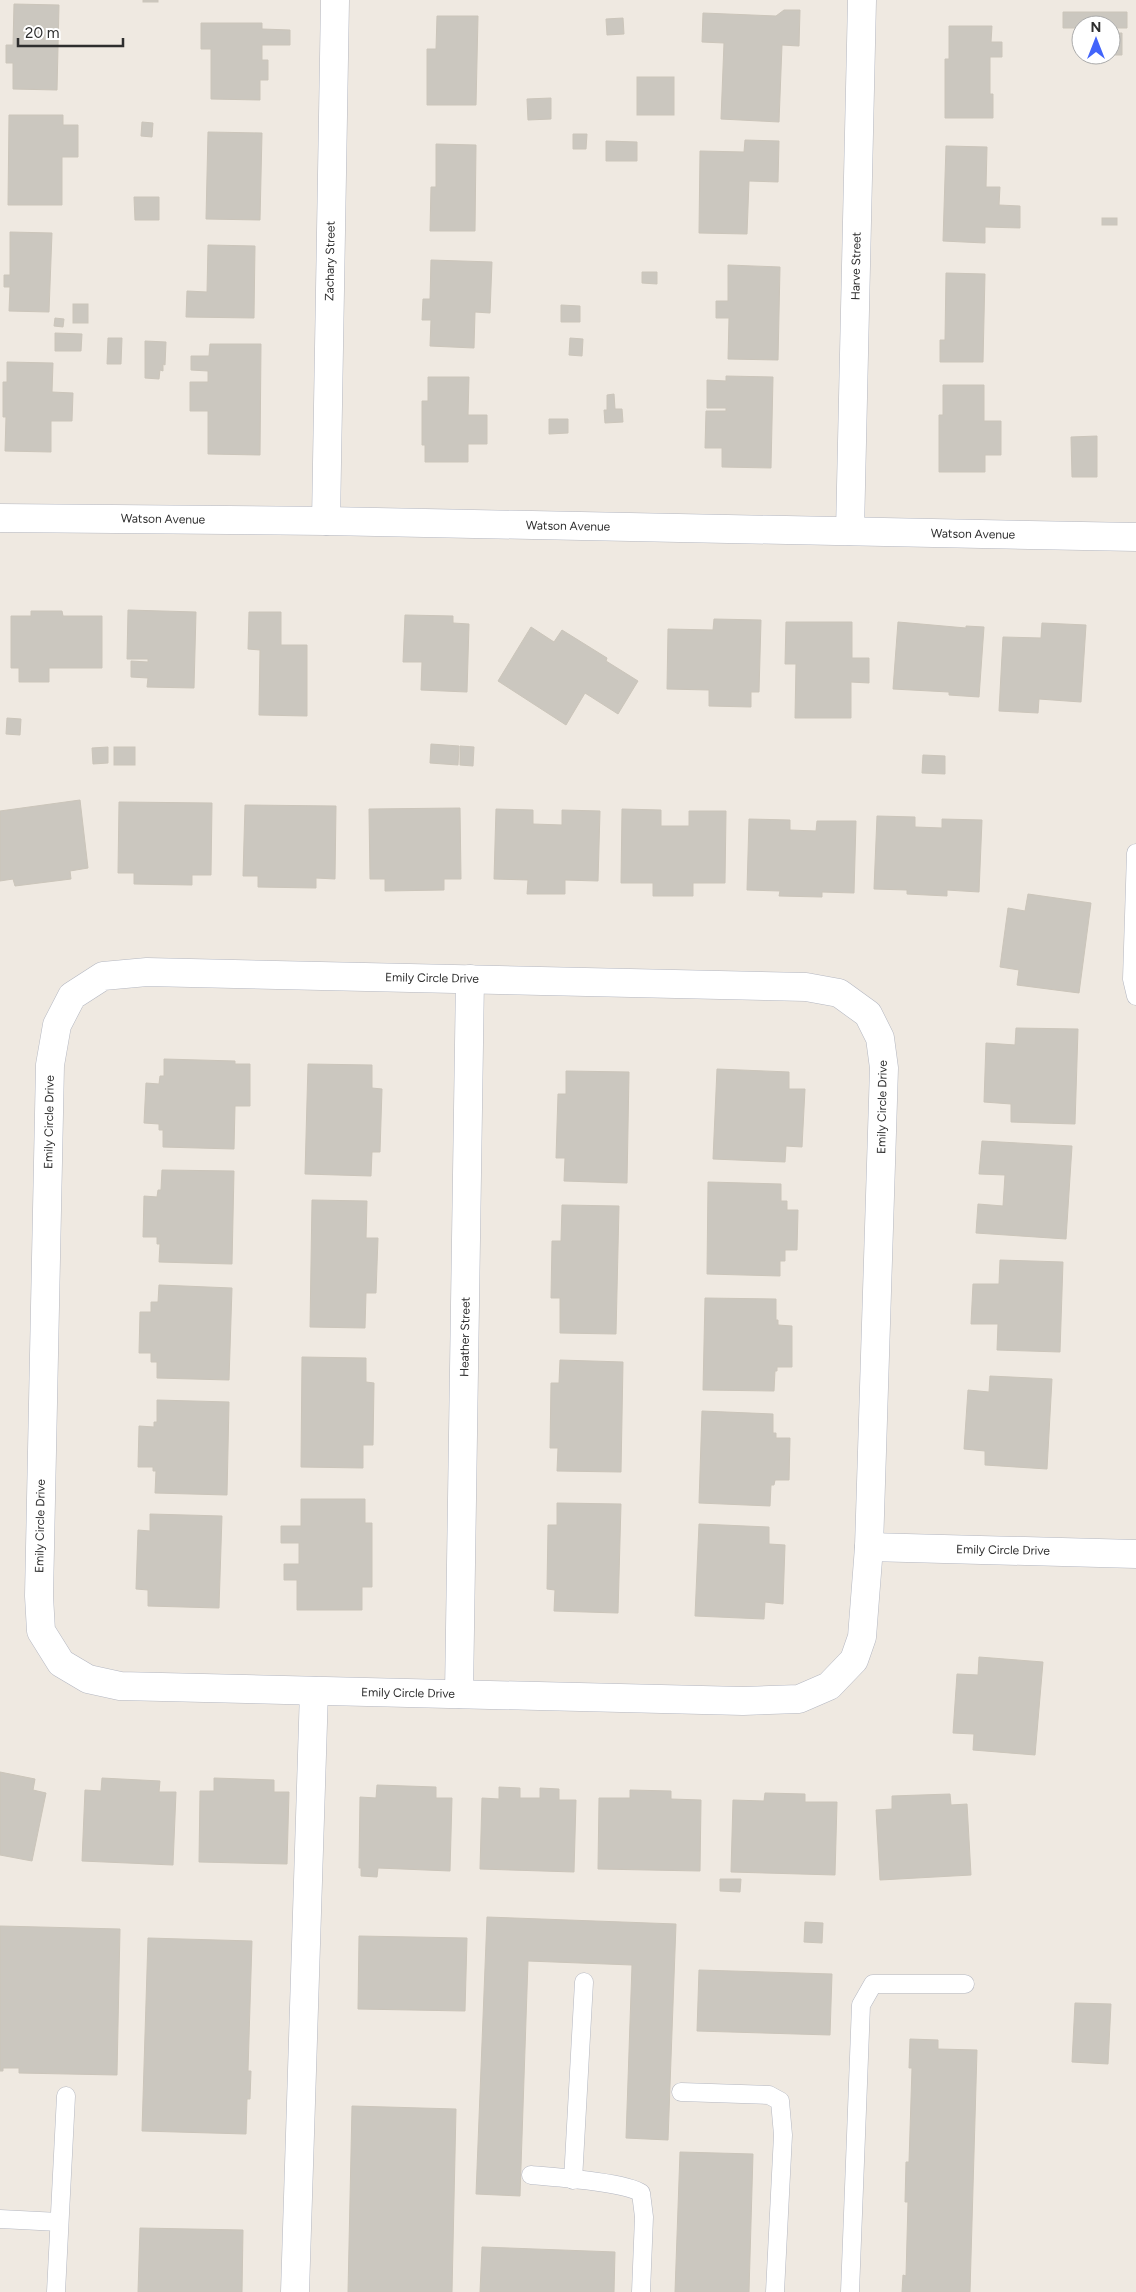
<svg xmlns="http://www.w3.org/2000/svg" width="1136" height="2292" font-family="Figtree,sans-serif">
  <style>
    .building { fill: #cbc7bf; stroke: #cbc5ba }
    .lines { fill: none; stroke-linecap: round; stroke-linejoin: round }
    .lane-casing { stroke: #b4b7c1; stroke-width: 19 }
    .street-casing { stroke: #b4b7c1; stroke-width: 29 }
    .lane { stroke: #fff; stroke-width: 18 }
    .street { stroke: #fff; stroke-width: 28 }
    .labels { text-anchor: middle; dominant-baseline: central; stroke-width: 4.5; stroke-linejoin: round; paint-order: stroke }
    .street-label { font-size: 12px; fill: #2e2e2e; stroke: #fff }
  </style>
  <rect width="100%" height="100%" fill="#efe9e1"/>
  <!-- building -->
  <g class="building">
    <rect x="143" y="0" width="15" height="2"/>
    <path d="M14,4L59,5L57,90L13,89V63H6V45H13Z"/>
    <path d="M784,10H800L799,46L782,45L779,122L721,119L724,43L702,42L703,13L776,16Z"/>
    <path d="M1063,12H1127V28H1111V25H1081V28H1063Z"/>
    <path d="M437,16H478L476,105H427V49H436Z"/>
    <path d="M623,18L624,34L607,35L606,19Z"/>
    <path d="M201,23H262V29L290,30V45H262V60H268V80H260V100L211,99V49H201Z"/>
    <path d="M949,26H992L991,42H1002V57H990V94H993V118H945V59H949Z"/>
    <path d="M1111,33H1122V55H1105H1111Z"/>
    <rect x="637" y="77" width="37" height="38"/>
    <path d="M551,98V119L528,120L527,99Z"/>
    <path d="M9,115H63V125H78V157H62V205H8Z"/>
    <path d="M142,122L153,123L152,137L141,136Z"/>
    <path d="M208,132L262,133L260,220L206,219Z"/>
    <path d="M573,134H587L586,149H573Z"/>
    <path d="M745,140L779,141L778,182L749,181L747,234L699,233L700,151L744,152Z"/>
    <path d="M606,141L637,142V161H606Z"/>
    <path d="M436,144L476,145L475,231H430L431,187H436Z"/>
    <path d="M946,146L987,147L986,187H1000L999,205L1020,206V228L985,227V243L943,241Z"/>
    <path d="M134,197H159V220H135Z"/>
    <rect x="1102" y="218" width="15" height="7"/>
    <path d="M10,232L52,233L49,312L9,311L10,287H4V275H10Z"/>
    <path d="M208,245L255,246L254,318L186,317L187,291L207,292Z"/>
    <path d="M431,260L492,262L490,313L475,312L474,348L430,346L431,320H422L423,299H430Z"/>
    <path d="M728,265L780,267L778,360L728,359L729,318H716V301H728Z"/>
    <path d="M642,272H657V284L642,283Z"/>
    <path d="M946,273L985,274L983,362H940V340H945Z"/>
    <rect x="73" y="304" width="15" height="19"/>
    <path d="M561,305L580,306V322H561Z"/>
    <path d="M55,318L64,319L63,327L54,326Z"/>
    <path d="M55,333L82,334L81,351H55Z"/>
    <path d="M108,338H122L121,364H107Z"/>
    <path d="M570,338L583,339L582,356L569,355Z"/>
    <path d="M145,341L166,342L165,365L163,364V371L160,370L159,379L145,378Z"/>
    <path d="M210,344H261L260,455L208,454V411H190V382H208V371L191,370V356H209Z"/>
    <path d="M7,362L53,363L52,392L73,393L72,421H51V452L5,451L6,417H3V382H7Z"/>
    <path d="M726,376L773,377L771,468L722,467V448H705L706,411H726V408H707V380L726,381Z"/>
    <path d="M428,377H469L468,415H487V444H468V462H425V445H422V401H428Z"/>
    <path d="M943,385H984V421H1001V455H985V472H939V415H943Z"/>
    <path d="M614,394L615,409H622L623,422L605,423L604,410H607V395Z"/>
    <path d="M549,419H568V433L549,434Z"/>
    <path d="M1097,436V477H1072L1071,437Z"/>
    <path d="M128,610L196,612L194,688L147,687L148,678L131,677V661L148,662V659H127Z"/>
    <path d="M31,611H62L63,616H102V668H49V682H19V668H11V616H31Z"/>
    <path d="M249,612H281V645H307V716L259,715L260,650L248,649Z"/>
    <path d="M405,615L453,616V623L469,624L467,692L421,690L422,662H403Z"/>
    <path d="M714,619L761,620L759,692H751V707L709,706V690L667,689L668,629L713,630Z"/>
    <path d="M786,622H852V658H869V683L851,682V718H795L796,664H785Z"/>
    <path d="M898,622L966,628V626L984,627L979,697L949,695V692L893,689Z"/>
    <path d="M1042,623L1086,625L1081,702L1039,699L1038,713L999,711L1003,637L1041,638Z"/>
    <path d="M531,627L554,642L562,630L607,658L606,661L638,681L618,714L585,693L566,725L498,681Z"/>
    <path d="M7,718L21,719L20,735L6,734Z"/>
    <path d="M431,744L459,746L458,765L430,763Z"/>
    <path d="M460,746L474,747L473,766L460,765Z"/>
    <path d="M108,747V763L93,764L92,748Z"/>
    <rect x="114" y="747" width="21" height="18"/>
    <path d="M923,755L945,756V774L922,773Z"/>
    <path d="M80,800L88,868L70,871L71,879L15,886L13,879L0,881V811Z"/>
    <path d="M119,802L212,803L211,875H192V885L134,884V873H118Z"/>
    <path d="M245,805L336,806L335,879L316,878V888L258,887V876H243Z"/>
    <path d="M460,808L461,879H444V890L385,891V879H370L369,809Z"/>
    <path d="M496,809L533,810V824L562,825V810L600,811L598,881L565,880V894H527L528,880L494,879Z"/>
    <path d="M622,809L661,810V826H689V811H726L725,883H693V896H653V883H621Z"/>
    <path d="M877,816L915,817V827L942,828V819L982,820L979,892L947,890V896L907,894V890L874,889Z"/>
    <path d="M749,819L790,820V830L816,831L817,821H856L854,893L822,892V897L779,896L780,891L747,890Z"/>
    <path d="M1028,894L1091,903L1079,993L1017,985L1019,970L1000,967L1008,908L1025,911Z"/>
    <path d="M1016,1028L1078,1029L1075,1124L1011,1122V1104L984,1102L986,1043L1015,1045Z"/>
    <path d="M164,1059L235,1061V1064H250V1106H235L234,1149L163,1147V1130H159V1124L144,1123L146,1083L159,1084L160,1076H164Z"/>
    <path d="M308,1064L372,1065V1088L382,1089L380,1152H372L371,1176L305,1174Z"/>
    <path d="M717,1069L789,1072V1089H805L802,1147L786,1146L785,1162L713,1159Z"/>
    <path d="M566,1071L629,1072L627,1183L564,1181L565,1158H556L558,1094H566Z"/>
    <path d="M982,1141L1072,1146L1066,1239L976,1233L978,1204L1003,1206L1005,1175L979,1174Z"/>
    <path d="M162,1170L234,1171L232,1264L159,1262L160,1244H157V1237H143L144,1196L157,1197L158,1190H161Z"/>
    <path d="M708,1182L781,1184V1201H787V1210H798L797,1250H785V1261H780V1276L707,1274Z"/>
    <path d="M312,1200L367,1201L366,1238H378L376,1293H366L365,1328L310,1327Z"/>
    <path d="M562,1205L619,1206L616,1334L560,1333V1298H551L552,1241H561Z"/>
    <path d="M1000,1260L1063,1262L1060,1352L997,1350L998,1324H971L973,1284H999Z"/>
    <path d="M159,1285L232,1288L229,1380L157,1378V1362H151V1353H139L140,1312H151V1302H158Z"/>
    <path d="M705,1298L776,1299V1320H778V1325L792,1326V1367H777V1371H775L774,1391L703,1390Z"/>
    <path d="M302,1357L366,1358V1382L374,1383L373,1445H363V1468L301,1467Z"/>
    <path d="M560,1360L623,1362L621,1472L557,1471L558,1448H550L551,1383H559Z"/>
    <path d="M990,1376L1052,1379L1047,1469L985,1465V1451L964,1449L968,1390L989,1392Z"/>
    <path d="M157,1400L229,1402L227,1495L155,1493L156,1471H153V1467H138L139,1426L154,1427V1422H157Z"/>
    <path d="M702,1411L773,1414V1433H776V1438H790L789,1480H775L774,1485H771L770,1506L699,1503Z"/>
    <path d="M301,1499H365V1523H372V1587H362V1610H297V1580H284V1564H299V1543H281V1526H301Z"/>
    <path d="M557,1503L621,1504L618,1613L554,1611L555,1590L547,1589L548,1525H557Z"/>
    <path d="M150,1514L222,1516L219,1608L148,1606V1590L136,1589L138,1530L150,1531Z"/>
    <path d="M699,1524L769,1527V1544L785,1545L783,1604L765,1602L764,1619L695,1616Z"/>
    <path d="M979,1657L1043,1662L1035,1755L973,1750L974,1734L953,1733L957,1674L978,1675Z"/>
    <path d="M0,1772L35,1779L33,1790L46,1793L32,1861L0,1855Z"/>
    <path d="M102,1778L160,1781L159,1792H176L173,1865L82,1861L85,1790L101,1791Z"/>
    <path d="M214,1778L274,1780V1792H289L287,1864L199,1862L200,1791H214Z"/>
    <path d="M377,1785L436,1787V1798H452L450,1871L378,1868L377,1877L361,1876V1868H359L360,1797L376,1798Z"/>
    <path d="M499,1787L520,1788V1798H540V1788L559,1789V1800H576L574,1872L480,1869L482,1798L499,1799Z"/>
    <path d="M630,1790L671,1791V1799L701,1800L700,1871L598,1869L599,1798H630Z"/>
    <path d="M765,1793L805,1794V1802H837L835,1875L731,1872L733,1800L764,1801Z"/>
    <path d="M950,1794L951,1805L967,1804L971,1875L880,1880L876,1810L892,1809V1796Z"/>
    <path d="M720,1879H741L740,1892L720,1891Z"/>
    <path d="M487,1917L676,1924L668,2140L626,2138L632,1965L528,1961L520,2196L476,2194Z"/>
    <path d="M805,1922L823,1923L822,1943L804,1942Z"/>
    <path d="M0,1926L120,1929L117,2075L19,2073V2068H3V2071H0Z"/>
    <path d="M359,1936L467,1938L465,2011L358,2009Z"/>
    <path d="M148,1938L252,1941L248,2071H251L250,2099H247L246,2134L142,2131Z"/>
    <path d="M699,1970L832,1974L830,2035L697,2031Z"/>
    <path d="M1075,2003L1111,2004L1108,2064L1072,2062Z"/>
    <path d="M910,2039L938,2040V2049L977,2050L970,2292H902L903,2275L906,2276L908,2202H905L906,2162H909L912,2068H909Z"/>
    <path d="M352,2106L456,2109L452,2292H348Z"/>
    <path d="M680,2152L753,2154L749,2292H675Z"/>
    <path d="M140,2228L243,2230L242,2292H138Z"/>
    <path d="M482,2247L615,2252L614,2292H480Z"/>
  </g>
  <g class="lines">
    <defs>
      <g id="lane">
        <path d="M1136,853L1132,979L1136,996"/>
        <path d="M681,2092L769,2095L780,2101L783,2135L775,2292"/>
        <path d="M531,2175C553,2177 626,2182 641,2193L644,2217L641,2292"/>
        <path d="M573,2180L584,1982"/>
        <path d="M0,2219L59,2222"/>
        <path d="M56,2292L66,2096"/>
        <path d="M850,2292L861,2005L873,1984H965"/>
      </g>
      <g id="street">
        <path d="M0,518L326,521L1136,537"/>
        <path d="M326,521L335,0"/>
        <path d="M850,531L862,0"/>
        <path d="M147,972L806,987L839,993L868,1014L880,1038L884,1068L869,1547L862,1637L854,1660L829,1686L799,1699L743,1701L120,1686L88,1679L61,1663L41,1631L39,1596L50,1065L57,1025L72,996L103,976Z"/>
        <path d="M869,1547L1136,1554"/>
        <path d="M459,1694L470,979"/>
        <path d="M295,2292L314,1691"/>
      </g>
    </defs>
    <!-- lane casing -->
    <use href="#lane" class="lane-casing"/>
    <!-- street casing -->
    <use href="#street" class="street-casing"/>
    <!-- lane -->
    <use href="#lane" class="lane"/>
    <!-- street -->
    <use href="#street" class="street"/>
  </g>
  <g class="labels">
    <!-- street labels -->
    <g class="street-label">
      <text transform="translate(330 261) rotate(-89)">Zachary Street</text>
      <text transform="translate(856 266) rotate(-89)">Harve Street</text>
      <text transform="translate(163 519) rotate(1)">Watson Avenue</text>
      <text transform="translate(568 526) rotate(1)">Watson Avenue</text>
      <text transform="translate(973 534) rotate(1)">Watson Avenue</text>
      <text transform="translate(432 978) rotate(1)">Emily Circle Drive</text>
      <text transform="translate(882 1107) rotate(-89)">Emily Circle Drive</text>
      <text transform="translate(49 1122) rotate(-89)">Emily Circle Drive</text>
      <text transform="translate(465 1337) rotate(-89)">Heather Street</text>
      <text transform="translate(40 1526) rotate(-89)">Emily Circle Drive</text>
      <text transform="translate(1003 1550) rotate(1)">Emily Circle Drive</text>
      <text transform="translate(408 1693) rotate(1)">Emily Circle Drive</text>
    </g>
  </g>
  <!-- north arrow -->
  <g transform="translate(1096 40)"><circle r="24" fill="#ffffff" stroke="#ababab"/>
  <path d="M0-4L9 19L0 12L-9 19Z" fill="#4264fb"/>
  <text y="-8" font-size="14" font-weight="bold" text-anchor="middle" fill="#2e2e2e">N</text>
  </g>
  <!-- scale -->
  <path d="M18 38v8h105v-8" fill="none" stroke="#2e2e2e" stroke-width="2.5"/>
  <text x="25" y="38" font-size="15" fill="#2e2e2e" stroke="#ffffff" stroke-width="4" paint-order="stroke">20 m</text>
</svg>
